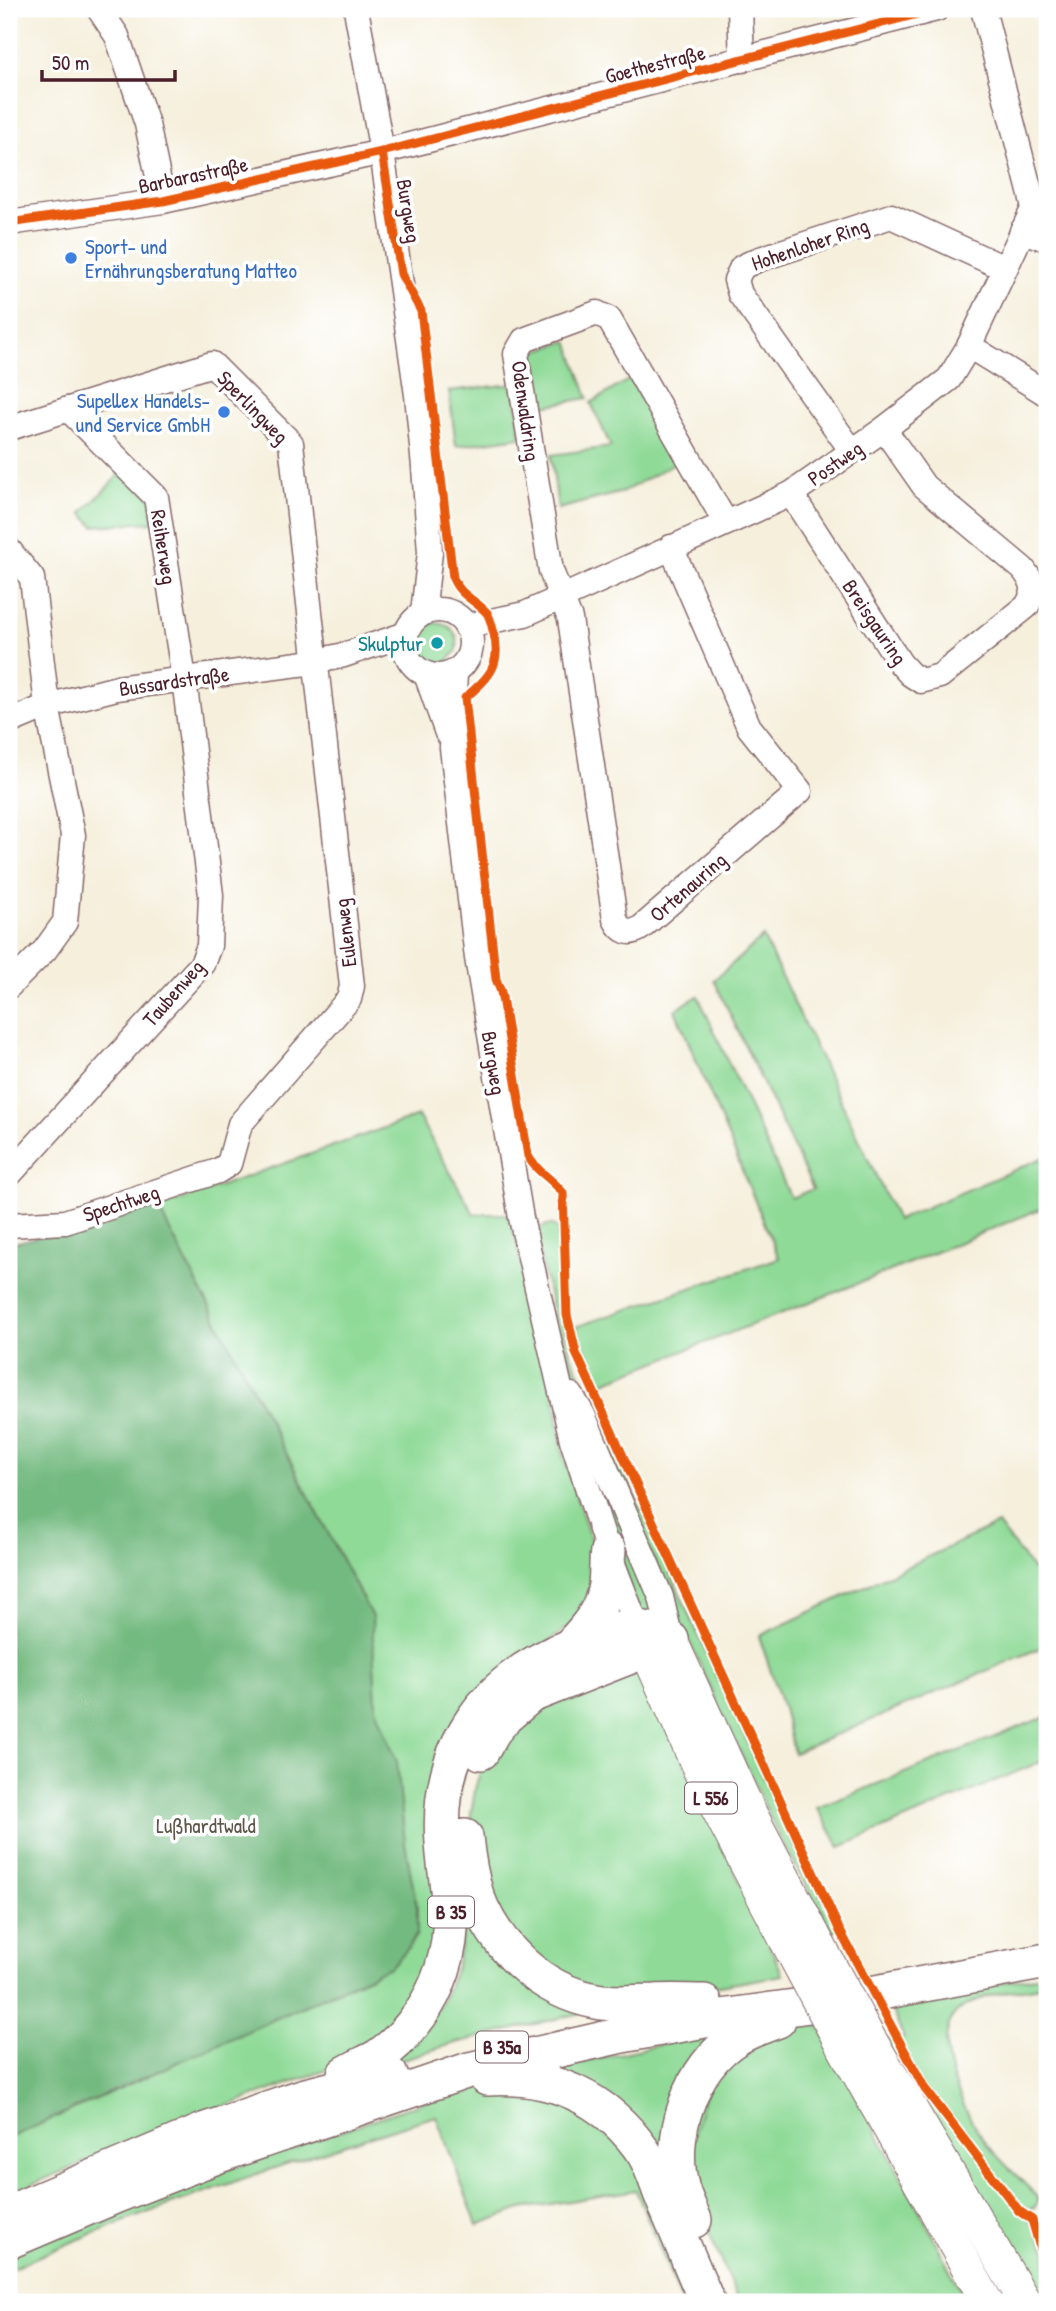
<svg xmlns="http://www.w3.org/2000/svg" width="1056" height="2311" font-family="'Patrick Hand',sans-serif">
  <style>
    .green { fill: #8fda97; stroke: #6c7c61; stroke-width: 2 }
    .forest { fill: #73ba80; stroke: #5e6c56; stroke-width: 2 }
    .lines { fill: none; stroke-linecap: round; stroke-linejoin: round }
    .minor-casing { stroke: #866869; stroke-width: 27 }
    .major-casing { stroke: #866869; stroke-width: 34 }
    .highway-casing { stroke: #866869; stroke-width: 38 }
    .minor { stroke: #fff; stroke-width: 24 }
    .major { stroke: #fff; stroke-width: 32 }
    .highway { stroke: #fff; stroke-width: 35 }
    .major-bridge-casing { stroke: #866869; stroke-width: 34; stroke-linecap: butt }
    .major-bridge { stroke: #fff; stroke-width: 32 }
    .cycleway-casing { stroke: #fff; stroke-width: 13 }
    .cycleway { stroke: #e8590c; stroke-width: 9 }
    .shop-dot { fill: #3f7fe0; stroke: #fff; stroke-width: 2.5 }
    .culture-dot { fill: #0f9aa8; stroke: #fff; stroke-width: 2.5 }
    .labels { text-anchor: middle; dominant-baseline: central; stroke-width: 7; stroke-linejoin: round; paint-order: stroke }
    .shield { fill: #fff; stroke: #80626b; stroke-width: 2 }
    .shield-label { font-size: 19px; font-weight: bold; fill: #4a1f2b }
    .street-label { font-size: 21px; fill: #4a1f2b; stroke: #fff }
    .shop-label { font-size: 21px; fill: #366cbe; stroke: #fff; text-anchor: start }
    .culture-label { font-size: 21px; fill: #0d838f; stroke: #fff; text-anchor: end }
    .park-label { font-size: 21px; fill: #5f574b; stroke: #fff }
  </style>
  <rect width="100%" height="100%" fill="#fff"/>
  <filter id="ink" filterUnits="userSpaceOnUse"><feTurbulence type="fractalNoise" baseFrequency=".0143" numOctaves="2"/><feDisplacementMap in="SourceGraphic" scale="14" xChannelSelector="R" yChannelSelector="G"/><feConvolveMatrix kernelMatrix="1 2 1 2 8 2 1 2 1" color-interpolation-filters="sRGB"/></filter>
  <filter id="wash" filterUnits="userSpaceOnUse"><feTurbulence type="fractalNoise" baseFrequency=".00686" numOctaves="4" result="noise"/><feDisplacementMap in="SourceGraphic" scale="28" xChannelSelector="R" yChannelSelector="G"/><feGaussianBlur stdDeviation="1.57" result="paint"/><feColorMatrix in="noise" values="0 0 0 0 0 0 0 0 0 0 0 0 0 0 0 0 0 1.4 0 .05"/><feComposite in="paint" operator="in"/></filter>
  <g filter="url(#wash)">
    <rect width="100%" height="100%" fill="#f5efdc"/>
    <!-- green -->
    <g class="green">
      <path d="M568,341L588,398L543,406L532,352Z"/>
      <path d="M630,379L678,461L623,492L558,509L551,455L611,447L591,403Z"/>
      <path d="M514,384L521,437L456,446L449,391Z"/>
      <path d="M124,470L152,499L153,522L94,526L82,513Z"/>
      <path d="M433,623C451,622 461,635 456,652L446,662L432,663C413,653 413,632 433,623Z"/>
      <path d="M763,937L897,1220L1047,1156V1206L890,1271L599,1384L575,1327L779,1258L675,1010L698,996L791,1198L813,1189L714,980Z"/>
      <path d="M418,1116L474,1214H509L555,1396L563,1456L598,1562L590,1611L471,1700L439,1941L401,2020L352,2061L181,2122L9,2194V2138L371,1976L417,1908L405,1844L396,1761L376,1708L372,1617L158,1208Z"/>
      <path d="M547,1225H553L558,1229L563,1323L570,1353L803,1864L839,1929L832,1932L776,1830L691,1645L585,1403L556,1323L535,1235L541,1228Z"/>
      <path d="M579,1419L654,1607L647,1614L636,1607Z"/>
      <path d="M998,1524L1033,1570L1047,1565V1645L794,1753L783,1708L759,1636Z"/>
      <path d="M616,1642L626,1643L627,1645C586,1661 536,1673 504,1704C428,1778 448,1921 530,1983C546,1995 565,1999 582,2007L585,2012L452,2044L387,2064C440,2021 467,1968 463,1898C461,1870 453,1842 454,1814C456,1720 532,1664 616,1642Z"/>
      <path d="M635,1671L645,1678L783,1975L673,1994H594L506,1936L474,1845L471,1813L476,1785L486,1755L526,1710Z"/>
      <path d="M1047,1716V1759L840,1847L817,1808Z"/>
      <path d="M1047,1975V1985C1019,1990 985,1992 961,2009C927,2033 961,2105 978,2131C994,2157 1019,2176 1039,2199L1035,2207L1029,2209L1023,2208L1047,2249V2302H1034L883,2039L904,2038L888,2001Z"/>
      <path d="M816,2021L928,2226L949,2269L969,2302H739L696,2203L686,2150L713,2071L781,2024Z"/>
      <path d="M730,2029L718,2040L677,2205L543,2071Z"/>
      <path d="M494,2084L545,2090L625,2141L700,2302H682L636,2190L521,2209L477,2225L436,2116C362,2138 290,2162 217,2188C147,2212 76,2238 9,2270V2253L85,2219L465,2088Z"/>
    </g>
    <!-- forest -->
    <path class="forest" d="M158,1208L372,1617L376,1708L397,1762L405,1843L417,1908V1934L406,1951L390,1967L9,2138V1244Z"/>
  </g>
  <g filter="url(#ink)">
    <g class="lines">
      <defs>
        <g id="minor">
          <path d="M99,9L117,36L147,124L163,201"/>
          <path d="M356,9L382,152L417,395L424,467L430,552L423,613"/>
          <path d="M740,9L742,60"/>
          <path d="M983,9L1034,207"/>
          <path d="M9,223L163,201L382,152L937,9"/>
          <path d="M1022,231L1047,239"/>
          <path d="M969,346L1047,394"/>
          <path d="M9,428L212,364L291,443L352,986L349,999L240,1124L229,1164L218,1171L65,1222L9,1225"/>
          <path d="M852,451L740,294L736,280L742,267L757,260L891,216L1004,268"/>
          <path d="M791,494L900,663L910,674L921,681L940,676L1027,606C1037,588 1034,584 1023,569L924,486L884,429"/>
          <path d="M671,547L749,727L800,791L642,927C630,936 621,932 615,919L570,619L551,571L516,354L524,340L597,313L609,319L726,523"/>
          <path d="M9,550L32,578L47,706L73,835L65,922L45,950L9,986"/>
          <circle cx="438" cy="643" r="33"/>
          <path d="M466,626L525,614L791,494L884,429L949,379L969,346L1034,207L1047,204"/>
          <path d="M455,672L452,748L477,958L521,1218L572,1440L608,1551L643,1642"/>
          <path d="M426,674L447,733"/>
          <path d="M9,722L47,706L117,688L314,662L344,655L406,634"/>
          <path d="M9,1175L202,964L209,946L211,895L184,679L156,497L68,409"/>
          <path d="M571,1395L583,1415L661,1597L671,1640"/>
        </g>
        <g id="major">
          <path d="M671,1640L747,1806L814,1935"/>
          <path d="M646,1650L711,1797L786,1941"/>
          <path d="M867,2034L1025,2302"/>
          <path d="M840,2042L987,2302"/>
        </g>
        <g id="highway">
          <path d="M571,1645C586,1629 601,1612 605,1590C608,1577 606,1564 608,1551"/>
          <path d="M481,1752L493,1731L505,1717L531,1695L671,1640"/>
          <path d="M465,1837C467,1856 470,1876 476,1895C495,1947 541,1991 596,2001C616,2005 635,2002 655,2002C671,2001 688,2002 704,2002"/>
          <path d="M345,2074C355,2068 367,2063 378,2057C403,2040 425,2012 437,1984C460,1929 447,1897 443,1843C436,1748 484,1680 571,1646C607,1632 635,1616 671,1640"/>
          <path d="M487,2078C552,2074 607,2098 644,2153C653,2167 658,2187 665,2203C679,2236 693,2269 707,2302"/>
          <path d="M9,2213L206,2130L302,2097L390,2075"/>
          <path d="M694,2220C690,2210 685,2200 682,2190C667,2137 690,2066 738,2037C750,2030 764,2025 778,2020"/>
          <path d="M9,2241L117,2195L219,2155L469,2070L622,2035L721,2017L817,2004L1047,1961"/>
        </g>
      </defs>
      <!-- minor casing -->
      <use href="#minor" class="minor-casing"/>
      <!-- major casing -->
      <use href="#major" class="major-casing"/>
      <!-- highway casing -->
      <use href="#highway" class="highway-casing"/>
      <!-- minor -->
      <use href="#minor" class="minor"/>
      <!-- major -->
      <use href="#major" class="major"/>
      <!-- highway -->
      <use href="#highway" class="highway"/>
      <defs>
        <g id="major-bridge">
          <path d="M814,1935L867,2034"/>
          <path d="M786,1941L840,2042"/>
        </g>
      </defs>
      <!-- major-bridge casing -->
      <use href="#major-bridge" class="major-bridge-casing"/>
      <!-- major-bridge -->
      <use href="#major-bridge" class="major-bridge"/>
      <defs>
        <g id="cycleway">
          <path d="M382,152L401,274L421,311L453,578C460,596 476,600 487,613C491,619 492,627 494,634C502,666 488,678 465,698L496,979L501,992L511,1051L528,1156C537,1173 551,1177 563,1193L567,1315L576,1353L840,1931L925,2089L1019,2211L1032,2220L1039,2244L1047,2262"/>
          <path d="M9,223L163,201L382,152L937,9"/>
        </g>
      </defs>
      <!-- cycleway casing -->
      <use href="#cycleway" class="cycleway-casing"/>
      <!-- cycleway -->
      <use href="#cycleway" class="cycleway"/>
    </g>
  </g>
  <!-- markers -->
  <g class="shop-dot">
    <circle cx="71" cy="258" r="7"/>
    <circle cx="224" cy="412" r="7"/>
  </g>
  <circle class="culture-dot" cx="437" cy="643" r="7"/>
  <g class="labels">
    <!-- shield labels -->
    <g class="shield">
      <rect x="685" y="1782.5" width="52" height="31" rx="5"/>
      <rect x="428" y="1896.5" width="46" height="31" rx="5"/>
      <rect x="476" y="2031.5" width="52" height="31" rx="5"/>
    </g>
    <g class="shield-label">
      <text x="711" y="1798">L 556</text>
      <text x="451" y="1912">B 35</text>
      <text x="502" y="2047">B 35a</text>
    </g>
    <!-- street labels -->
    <g class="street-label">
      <text transform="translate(655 64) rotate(-14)">Goethestraße</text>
      <text transform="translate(193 175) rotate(-12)">Barbarastraße</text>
      <text transform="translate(409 211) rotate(81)">Burgweg</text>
      <text transform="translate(810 244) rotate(-19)">Hohenloher Ring</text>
      <text transform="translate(253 407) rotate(46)">Sperlingweg</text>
      <text transform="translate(526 411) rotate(82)">Odenwaldring</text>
      <text transform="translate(835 463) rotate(-35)">Postweg</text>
      <text transform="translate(164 547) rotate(81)">Reiherweg</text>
      <text transform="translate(875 622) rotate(56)">Breisgauring</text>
      <text transform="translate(174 681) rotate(-8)">Bussardstraße</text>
      <text transform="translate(688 887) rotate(-41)">Ortenauring</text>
      <text transform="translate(345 933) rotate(-97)">Eulenweg</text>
      <text transform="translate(173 993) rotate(-49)">Taubenweg</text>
      <text transform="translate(494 1063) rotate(81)">Burgweg</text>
      <text transform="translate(121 1203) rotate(-18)">Spechtweg</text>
    </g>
    <!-- shop labels -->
    <g class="shop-label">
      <text x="85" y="246">Sport- und<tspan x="85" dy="24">Ernährungsberatung Matteo</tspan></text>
      <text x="210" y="400" text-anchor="end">Supellex Handels-<tspan x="210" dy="24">und Service GmbH</tspan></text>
    </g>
    <!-- culture labels -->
    <g class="culture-label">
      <text x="423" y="643">Skulptur</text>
    </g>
    <!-- park labels -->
    <g class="park-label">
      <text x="206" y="1825">Lußhardtwald</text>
    </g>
  </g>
  <!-- margin -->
  <rect width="1056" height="2311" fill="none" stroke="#fff" stroke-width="35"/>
  <!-- scale -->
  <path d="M42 70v10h133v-10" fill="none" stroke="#4a1f2b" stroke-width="3.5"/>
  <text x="52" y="70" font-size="21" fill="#4a1f2b" stroke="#ffffff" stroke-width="5" paint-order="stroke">50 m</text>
</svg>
